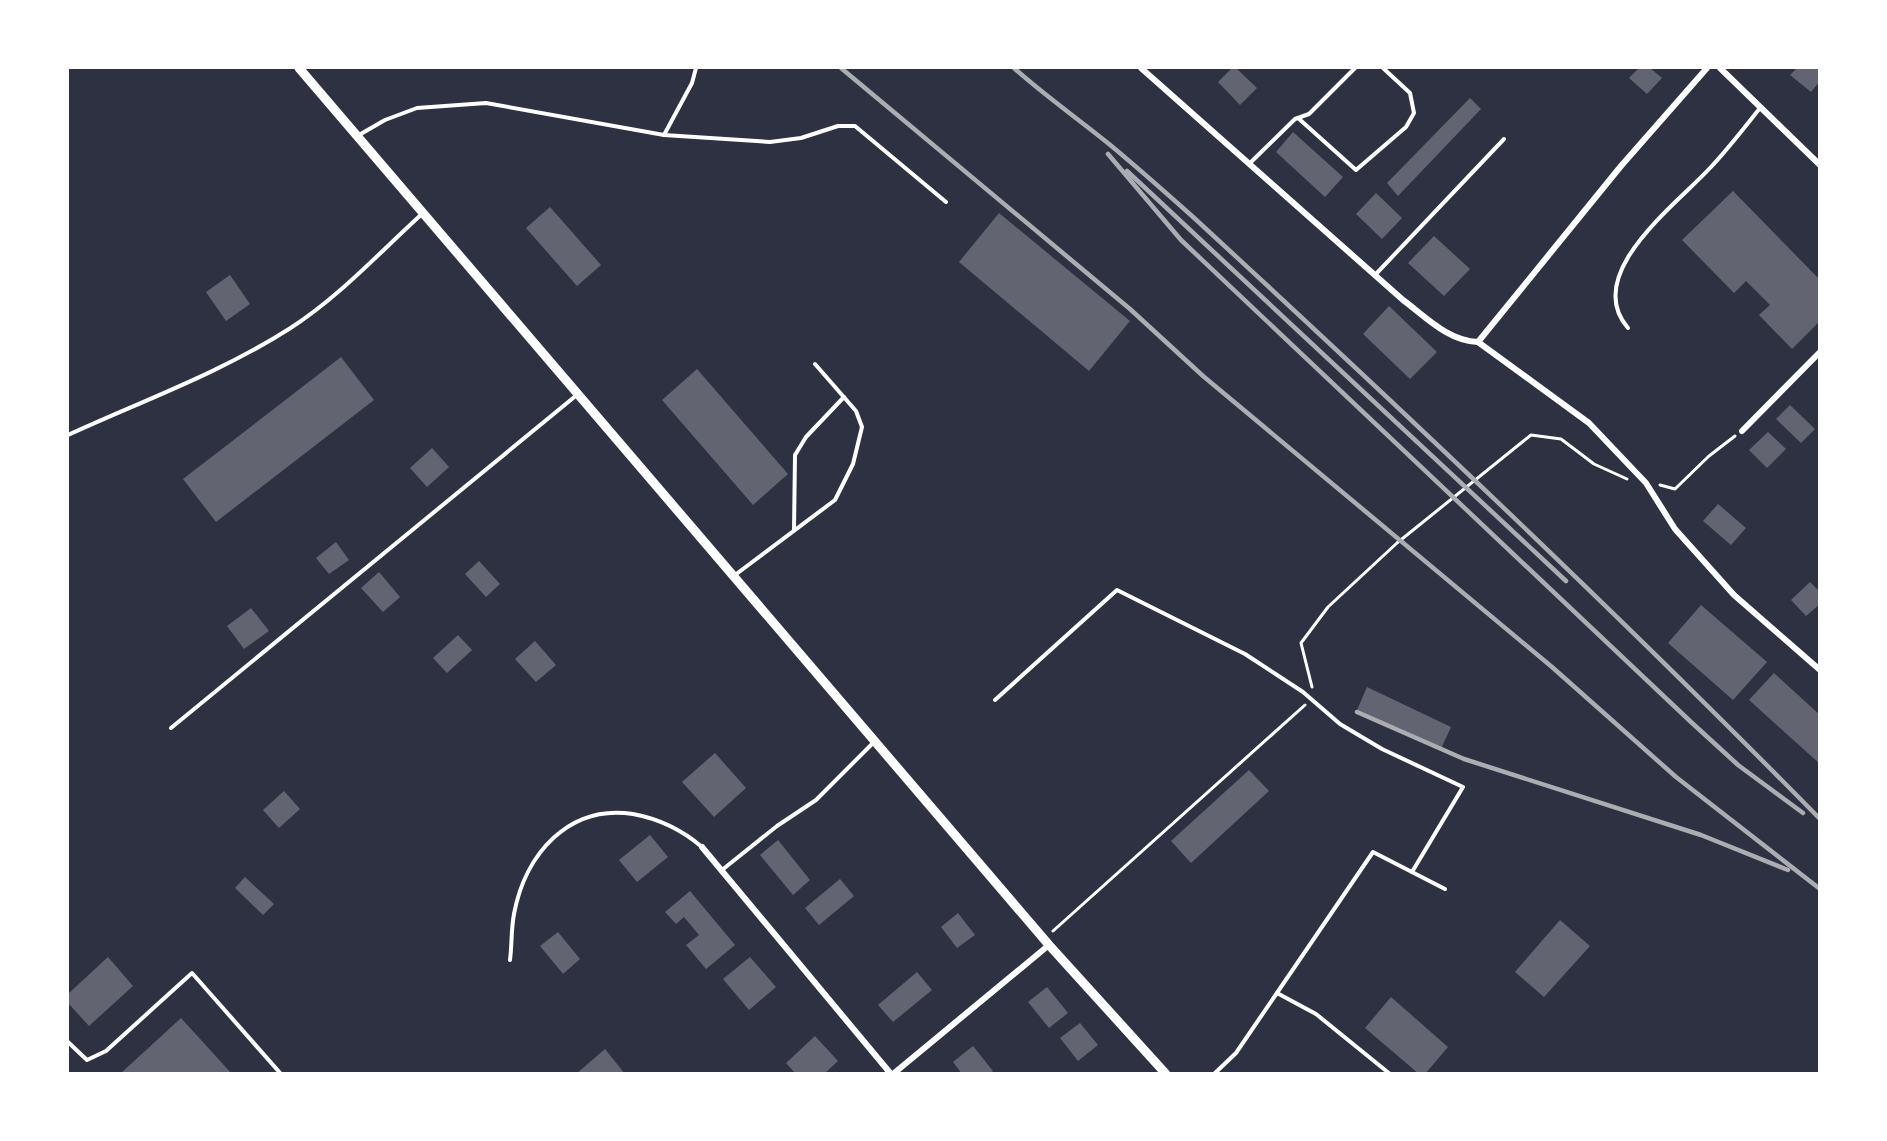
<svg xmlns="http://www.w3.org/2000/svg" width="1887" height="1141" font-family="Manrope,sans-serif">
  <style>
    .building { fill: #626471 }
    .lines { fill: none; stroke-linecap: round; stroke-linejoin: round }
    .path { stroke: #fff; stroke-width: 3 }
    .service { stroke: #fff; stroke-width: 4 }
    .minor { stroke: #fff; stroke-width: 6 }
    .tertiary { stroke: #fff; stroke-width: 9 }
    .rail { stroke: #abadb3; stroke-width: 4.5 }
  </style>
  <rect width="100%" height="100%" fill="#2d3142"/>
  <!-- building -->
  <g class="building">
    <path d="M1232,68H1236L1257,88L1240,105L1218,82Z"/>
    <path d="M1639,68H1650L1662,78L1647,94L1629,78Z"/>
    <path d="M1797,68H1820V81L1811,92L1790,75Z"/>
    <path d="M1470,98L1481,109L1398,196L1387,183Z"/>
    <path d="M1293,132L1343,177L1325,197L1276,152Z"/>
    <path d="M1733,191L1820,280V321L1792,349L1759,315L1770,305L1746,281L1734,293L1682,240Z"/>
    <path d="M1376,193L1402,218L1382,239L1356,214Z"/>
    <path d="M550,207L601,265L577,286L526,228Z"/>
    <path d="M999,213L1130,321L1089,371L959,262Z"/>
    <path d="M1434,236L1470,269L1444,296L1408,263Z"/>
    <path d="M230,275L250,304L226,321L206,292Z"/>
    <path d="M1389,306L1437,352L1410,379L1363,334Z"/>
    <path d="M341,357L374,400L216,522L183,479Z"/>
    <path d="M697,369L788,474L753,505L662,400Z"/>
    <path d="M1790,405L1815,429L1801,443L1776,419Z"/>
    <path d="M1768,432L1786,449L1767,468L1749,450Z"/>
    <path d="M432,448L449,467L427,487L410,468Z"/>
    <path d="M1718,504L1746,528L1731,545L1703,521Z"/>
    <path d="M336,542L349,560L329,574L316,558Z"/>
    <path d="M479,561L500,584L486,597L465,574Z"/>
    <path d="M379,572L400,597L383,612L361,588Z"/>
    <path d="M1810,582L1820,592V604L1806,616L1791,600Z"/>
    <path d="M1701,605L1767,662L1733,700L1668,643Z"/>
    <path d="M251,608L269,631L244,649L227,626Z"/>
    <path d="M458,635L472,650L447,673L433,658Z"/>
    <path d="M535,641L556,665L536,682L515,659Z"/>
    <path d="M1774,673L1820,715V764L1749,700Z"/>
    <path d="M1367,687L1451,727L1441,749L1357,710Z"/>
    <path d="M715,753L746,788L714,817L682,782Z"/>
    <path d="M1249,770L1269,791L1191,863L1171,841Z"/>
    <path d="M284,791L300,809L279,828L263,810Z"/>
    <path d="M650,835L668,857L637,882L619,860Z"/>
    <path d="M778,840L810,880L793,895L760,855Z"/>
    <path d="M245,877L274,904L263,915L235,888Z"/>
    <path d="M840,879L854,896L819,925L805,908Z"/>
    <path d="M690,891L735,945L706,969L686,945L699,935L684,917L676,924L665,912Z"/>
    <path d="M958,913L975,935L957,948L941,927Z"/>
    <path d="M1560,920L1590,946L1544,997L1515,972Z"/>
    <path d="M558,932L580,959L563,974L540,946Z"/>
    <path d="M108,957L133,986L89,1026L68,1003V994Z"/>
    <path d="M750,957L776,987L749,1010L723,979Z"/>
    <path d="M917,972L932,990L893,1022L878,1005Z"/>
    <path d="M1047,987L1068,1013L1049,1028L1028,1002Z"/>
    <path d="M1391,997L1448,1047L1425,1074H1419L1365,1028Z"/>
    <path d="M181,1018L232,1074H120Z"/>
    <path d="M1080,1023L1098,1045L1078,1061L1060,1038Z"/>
    <path d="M815,1036L838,1061L824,1074H796L786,1063Z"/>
    <path d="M973,1046L993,1071L989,1074H962L953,1062Z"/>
    <path d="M605,1049L625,1074H576Z"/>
  </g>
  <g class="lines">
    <!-- path -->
    <g class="path">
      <path d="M1660,485L1675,489L1709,456L1735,436"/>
      <path d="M1312,687L1301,643L1328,607L1397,543L1531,435L1561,439L1594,464L1627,479"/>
      <path d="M1053,931L1305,705"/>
    </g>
    <!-- service -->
    <g class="service">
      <path d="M1298,118L1356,170L1406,127L1414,113L1410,93L1383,68"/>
      <path d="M359,135L385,120L417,108L486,103L664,135L770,142L801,138L838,126H855L946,202"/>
      <path d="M664,135L692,83L696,68"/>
      <path d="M1249,164L1295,119L1309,114L1355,68"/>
      <path d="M1375,275L1504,139"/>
      <path d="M1628,328C1581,274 1678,203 1710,168C1728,149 1744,128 1760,108"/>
      <path d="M68,435C142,401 220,373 289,329C338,298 380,252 423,213"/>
      <path d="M794,530L795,455L806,437L844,397"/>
      <path d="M735,575L835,500L853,464L862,427L856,411L815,364"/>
      <path d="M995,700L1117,590L1245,654L1303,692L1340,724L1382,749L1463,787L1412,872"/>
      <path d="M171,728L578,394"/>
      <path d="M722,870L777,826L816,800L875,741"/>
      <path d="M510,960C512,945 511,929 514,914C525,854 569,804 633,814C660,819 681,829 702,847"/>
      <path d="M1277,993L1316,1014L1390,1074"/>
      <path d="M68,1042L87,1060L106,1051L192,973L281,1074"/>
      <path d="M1214,1074L1236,1053L1373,852L1445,889"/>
    </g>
    <!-- minor -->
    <g class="minor">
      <path d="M1141,68L1403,300C1426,317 1448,341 1478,342L1589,423L1646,483L1675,529L1734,595L1820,670"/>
      <path d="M1720,68L1820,165"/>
      <path d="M1478,342L1621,166L1707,68"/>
      <path d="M1742,431L1820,352"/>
      <path d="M702,847L891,1074"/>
      <path d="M893,1074L1049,945"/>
    </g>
    <!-- tertiary -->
    <path class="tertiary" d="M299,68L1049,945L1166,1074"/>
    <!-- rail -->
    <g class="rail">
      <path d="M841,68L1130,309L1203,376L1552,667L1676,777L1820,889"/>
      <path d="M1014,68C1044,95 1077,118 1109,144C1137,167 1165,192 1192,216C1406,413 1617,612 1820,819"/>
      <path d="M1108,154L1181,240L1691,722L1738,765L1803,813"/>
      <path d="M1127,171L1566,581"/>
      <path d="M1357,712L1464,759L1701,835L1788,870"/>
    </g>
  </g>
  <!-- border -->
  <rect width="1887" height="1141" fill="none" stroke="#ffffff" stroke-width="138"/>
</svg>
